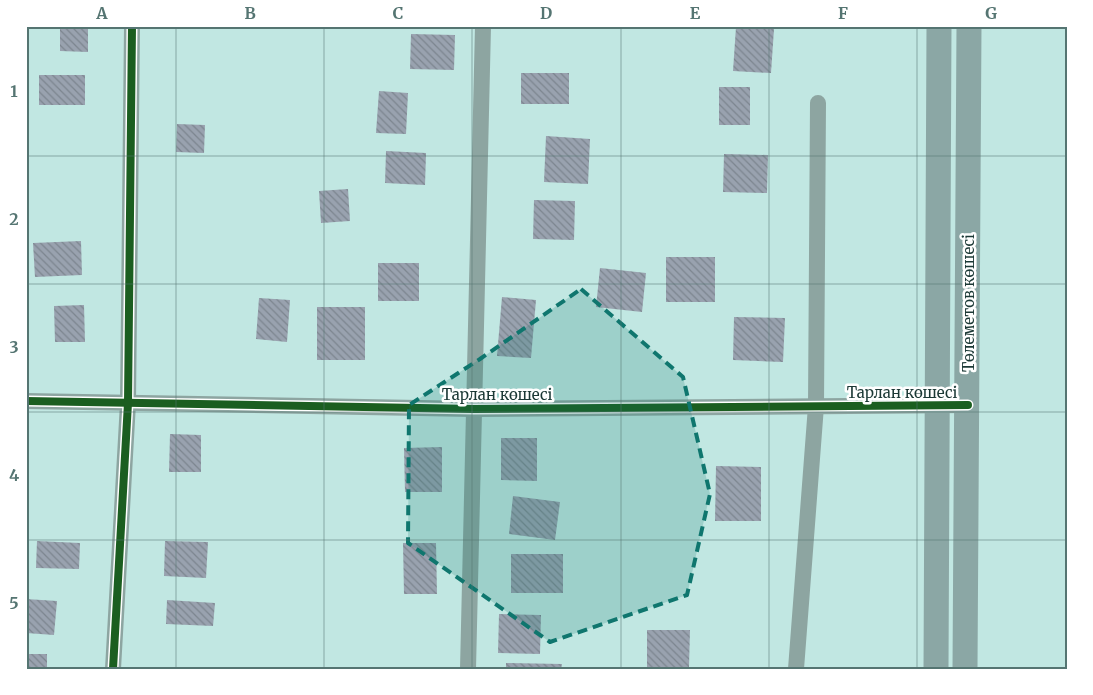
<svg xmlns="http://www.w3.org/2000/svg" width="1093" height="695" font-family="Merriweather,serif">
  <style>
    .building { fill: url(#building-back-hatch) }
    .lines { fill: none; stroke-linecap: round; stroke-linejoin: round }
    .street { stroke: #8da5a1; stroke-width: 16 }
    .primary { stroke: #8ba7a5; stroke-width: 25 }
    .cycleway-casing { stroke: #fff; stroke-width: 11 }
    .cycleway { stroke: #1b5e20; stroke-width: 8 }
    .marked { fill: #0f766e; fill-opacity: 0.2; stroke: #0f766e; stroke-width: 4; stroke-dasharray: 10 6; stroke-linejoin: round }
    .grid { fill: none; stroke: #557572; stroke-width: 1; stroke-opacity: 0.55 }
    .labels { text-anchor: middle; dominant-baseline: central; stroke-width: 5; stroke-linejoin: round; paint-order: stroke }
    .street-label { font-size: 15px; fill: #1b3835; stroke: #fff }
    .neatline { fill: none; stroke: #557572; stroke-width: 2 }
    .grid-label { font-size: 16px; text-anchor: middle; font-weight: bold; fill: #557572 }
  </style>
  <defs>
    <pattern id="building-back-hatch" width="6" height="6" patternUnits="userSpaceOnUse" patternTransform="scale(1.25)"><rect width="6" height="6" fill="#99a2af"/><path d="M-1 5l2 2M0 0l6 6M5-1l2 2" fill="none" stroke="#7c858f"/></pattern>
  </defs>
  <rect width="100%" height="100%" fill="#c1e7e2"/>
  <!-- building -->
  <g class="building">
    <path d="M60,26H88V52L60,51Z"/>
    <path d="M736,27L774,29L771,73L733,71Z"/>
    <path d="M411,34L455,35L454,70L410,69Z"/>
    <rect x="521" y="73" width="48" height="31"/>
    <rect x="39" y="75" width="46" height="30"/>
    <rect x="719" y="87" width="31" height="38"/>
    <path d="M379,91L408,93L406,134L376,133Z"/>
    <path d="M177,124L205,125L204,153L176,152Z"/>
    <path d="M546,136L590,139L588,184L544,182Z"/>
    <path d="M386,151L426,153L425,185L385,183Z"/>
    <path d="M724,154L768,155L767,193L723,192Z"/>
    <path d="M348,189L350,221L321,223L319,191Z"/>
    <path d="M534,200L575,201L574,240L533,239Z"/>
    <path d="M81,241L82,275L35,277L33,243Z"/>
    <rect x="666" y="257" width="49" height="45"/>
    <rect x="378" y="263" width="41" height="38"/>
    <path d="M600,268L646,273L642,312L596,307Z"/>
    <path d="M502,297L536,300L531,358L497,356Z"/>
    <path d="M259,298L290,300L287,342L256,339Z"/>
    <path d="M84,305L85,342H55L54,306Z"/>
    <rect x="317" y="307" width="48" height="53"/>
    <path d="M734,317L785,318L783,362L733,360Z"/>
    <path d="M170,434L201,435V472H169Z"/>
    <path d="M501,438H537V481L501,480Z"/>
    <path d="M442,447V492H405L404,448Z"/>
    <path d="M716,466L761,467V521H715Z"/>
    <path d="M513,496L560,502L555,540L509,534Z"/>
    <path d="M37,541L80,543L79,569L36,568Z"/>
    <path d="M165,541L208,542L206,578L164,576Z"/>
    <path d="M403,543H436L437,594H404Z"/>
    <rect x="511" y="554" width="52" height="39"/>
    <path d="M26,599L57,601L54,635L26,633Z"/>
    <path d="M167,600L215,603L213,626L166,624Z"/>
    <path d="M499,614L541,615L540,654L498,653Z"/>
    <path d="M647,630H690L689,667H647Z"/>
    <rect x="26" y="654" width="21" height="15"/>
    <path d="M506,663L562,664L561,669H506Z"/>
  </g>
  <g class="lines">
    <!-- street -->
    <g class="street">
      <path d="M26,401L474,409L968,405"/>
      <path d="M113,669L128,403L132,26"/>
      <path d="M468,669L483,26"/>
      <path d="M796,669L816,406L818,103"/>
    </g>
    <!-- primary -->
    <g class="primary">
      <path d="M936,669L939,26"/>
      <path d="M965,669L969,26"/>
    </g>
    <defs>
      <g id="cycleway">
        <path d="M26,401L474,409L968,405"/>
        <path d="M113,669L128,403L132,26"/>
      </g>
    </defs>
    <!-- cycleway casing -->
    <use href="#cycleway" class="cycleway-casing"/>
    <!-- cycleway -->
    <use href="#cycleway" class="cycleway"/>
  </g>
  <!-- marked area -->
  <path class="marked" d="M581,289L683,377L710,494L687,595L550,642L408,543L409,405L480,359Z"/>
  <!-- grid -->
  <path class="grid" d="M176,26V669M324,26V669M472,26V669M621,26V669M769,26V669M917,26V669M26,156H1067M26,284H1067M26,412H1067M26,540H1067"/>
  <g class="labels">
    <!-- street labels -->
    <g class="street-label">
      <text transform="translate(968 303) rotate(-90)">Төлеметов көшесі</text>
      <text x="902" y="392">Тарлан көшесі</text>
      <text x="497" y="394">Тарлан көшесі</text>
    </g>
  </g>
  <!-- border -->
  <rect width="1093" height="695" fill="none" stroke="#ffffff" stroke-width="55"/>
  <rect x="28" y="28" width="1038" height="640" class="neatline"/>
  <g class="grid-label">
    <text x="102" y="19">A</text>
    <text x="250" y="19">B</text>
    <text x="398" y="19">C</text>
    <text x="546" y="19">D</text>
    <text x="695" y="19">E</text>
    <text x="843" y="19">F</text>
    <text x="991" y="19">G</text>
    <text x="14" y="97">1</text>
    <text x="14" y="225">2</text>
    <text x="14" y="353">3</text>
    <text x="14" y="481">4</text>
    <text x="14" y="609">5</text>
  </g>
</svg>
